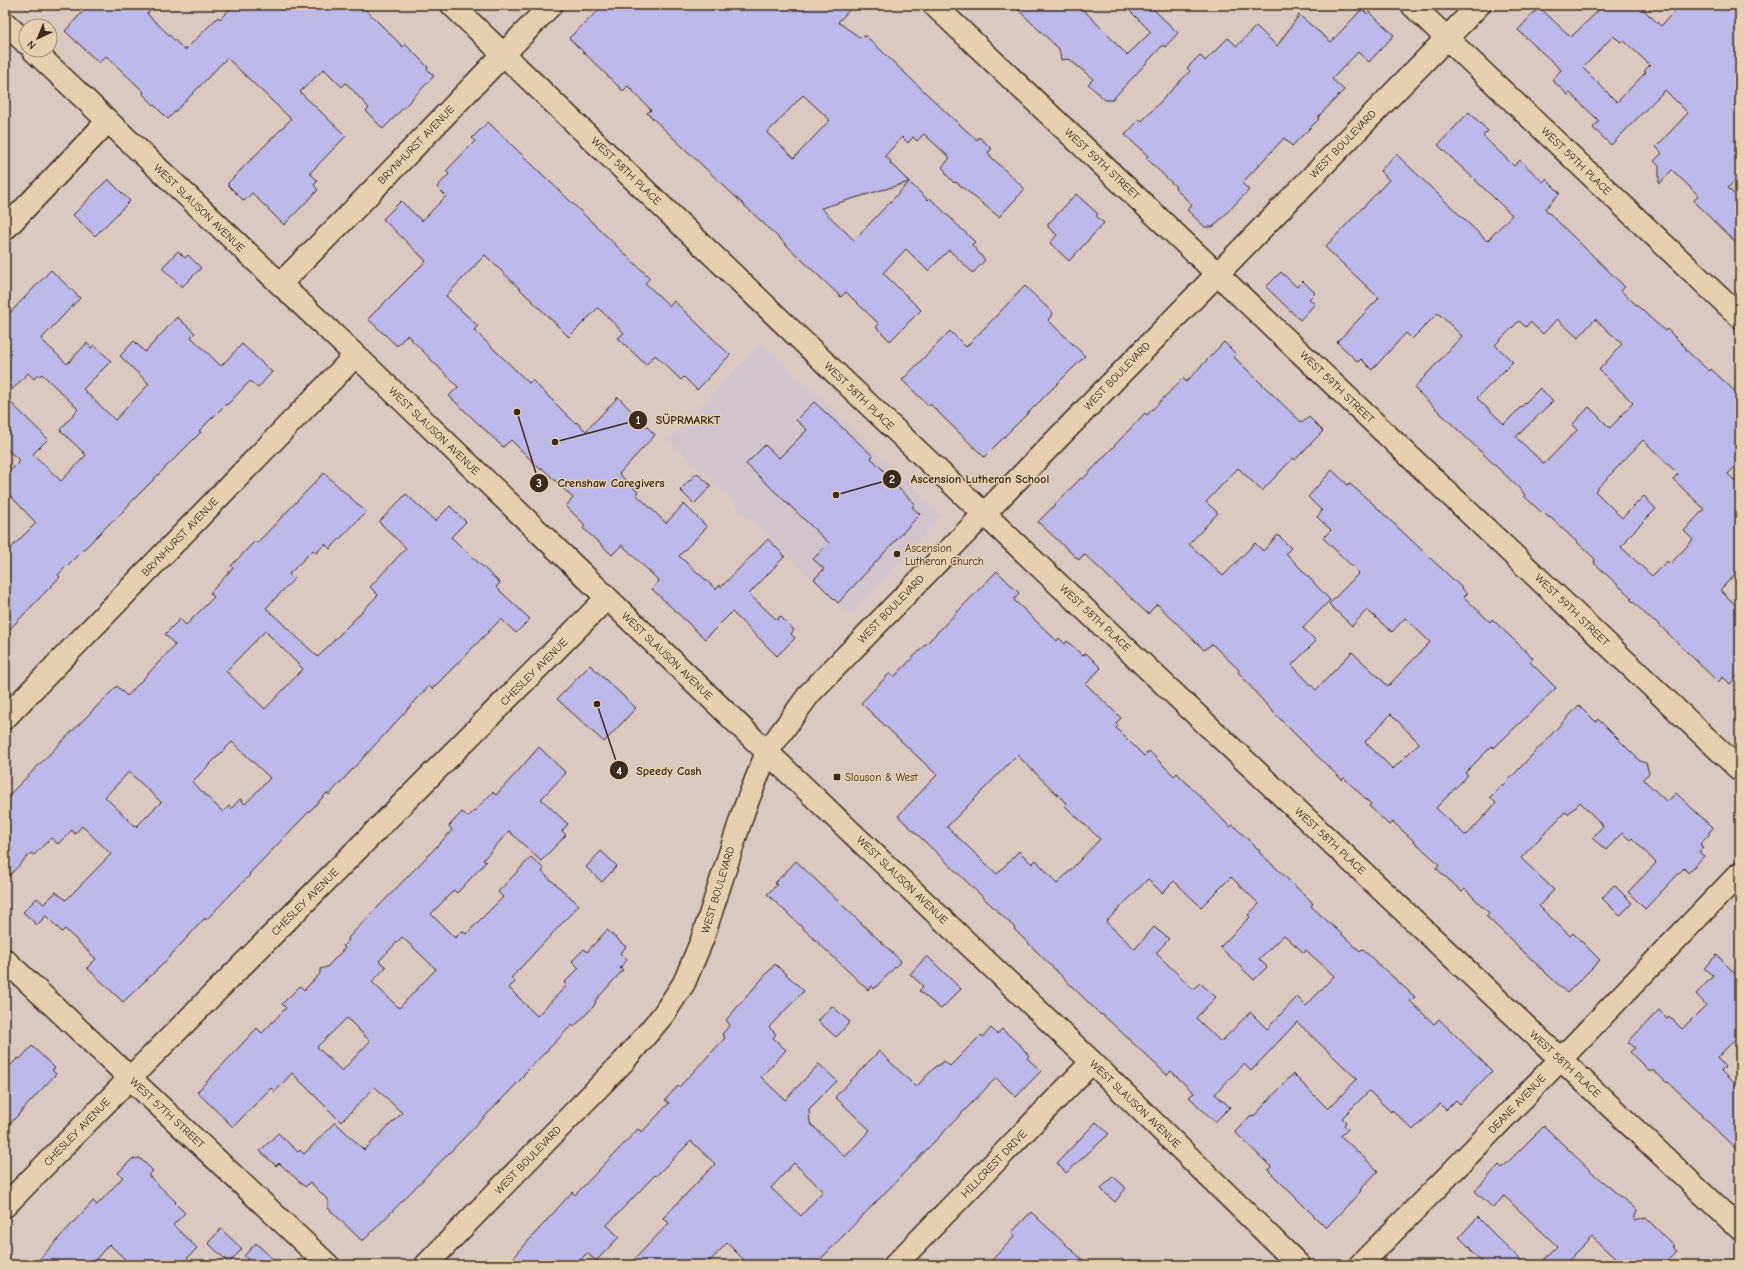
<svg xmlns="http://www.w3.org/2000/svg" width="1745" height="1270" font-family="'Comic Neue',sans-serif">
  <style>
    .built { fill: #d1c4cd }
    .building { fill: #bdb8ea; stroke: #3b2a1e; fill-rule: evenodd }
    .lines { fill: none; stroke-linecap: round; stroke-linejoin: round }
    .minor-casing { stroke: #3b2a1e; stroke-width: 25 }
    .tertiary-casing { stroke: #3b2a1e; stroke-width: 25 }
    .secondary-casing { stroke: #3b2a1e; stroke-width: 25 }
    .primary-casing { stroke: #3b2a1e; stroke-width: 25 }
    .minor { stroke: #e7d0b0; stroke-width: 22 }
    .tertiary { stroke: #e7d0b0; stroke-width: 22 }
    .secondary { stroke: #e7d0b0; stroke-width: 22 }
    .primary { stroke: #e7d0b0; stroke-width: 22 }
    .poi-dot { fill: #3b2a1e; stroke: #e7d0b0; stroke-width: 1.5 }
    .labels { text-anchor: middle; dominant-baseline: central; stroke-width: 3; stroke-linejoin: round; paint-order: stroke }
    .street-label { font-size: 11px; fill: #3b2a1e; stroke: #e7d0b0 }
    .poi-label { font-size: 11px; fill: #3b2a1e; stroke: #e7d0b0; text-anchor: start }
    .leader { fill: none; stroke: #3b2a1e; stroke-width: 1.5 }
    .callout-dot { fill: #3b2a1e; stroke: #e7d0b0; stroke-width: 1.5 }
    .mark-label { font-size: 12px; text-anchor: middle; font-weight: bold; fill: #fff }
    .callout-label { font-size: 12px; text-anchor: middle; font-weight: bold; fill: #3b2a1e; stroke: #e7d0b0; stroke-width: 3; stroke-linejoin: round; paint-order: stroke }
  </style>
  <rect width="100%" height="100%" fill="#dac9c1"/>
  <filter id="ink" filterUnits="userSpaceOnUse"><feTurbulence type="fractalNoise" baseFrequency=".025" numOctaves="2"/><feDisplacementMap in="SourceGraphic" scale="8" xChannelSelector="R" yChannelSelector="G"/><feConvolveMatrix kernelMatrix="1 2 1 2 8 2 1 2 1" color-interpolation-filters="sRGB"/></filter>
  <g filter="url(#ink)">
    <!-- built -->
    <path class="built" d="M761,342L942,515L850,616L669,440Z"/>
    <!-- building -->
    <g class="building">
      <path d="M89,5H156L147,14L185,50L218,17L220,19L234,5H361L403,47L405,44L428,67L427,69L434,76L383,129L366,111L369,108L346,83L342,87L324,69L300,92L346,136L310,173L318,181L314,185L318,190L284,225L252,193L244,201L228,185V183L291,119L227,58L168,119L143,94L144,92L106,56L99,63L65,31Z"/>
      <path d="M604,5H854L838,22L859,37L866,36L949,115L977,140L979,137L992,149L988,152L992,158L1025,189L999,217L956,182L954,183L945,173L946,172L942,167L950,158L924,134L917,141L913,137L908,143L902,137L885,156L891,161L890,163L909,182L928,200L930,198L975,242L972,245L985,260L973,273L949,250L928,271L906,249L883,273L921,310L890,341L876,327L879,324L854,300L846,292L841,297L647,113L651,110L628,86L623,91L569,38ZM803,95L830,120L794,158L767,133ZM909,182L854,240L821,208Z"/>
      <path d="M1013,5H1079L1127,55L1151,32L1124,5H1149L1178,33L1165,47L1163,45L1112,100H1105L1088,84L1093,79L1069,59L1061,60L1059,49Z"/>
      <path d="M1604,5H1638L1661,26L1680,5H1740V175L1728,188L1740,200V247L1696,204L1694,200L1698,195L1672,170L1659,184V166L1654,161L1662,153L1656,147L1688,113L1665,90L1611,145L1593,128L1599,121L1570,93L1568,95L1552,80L1561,70L1518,30L1539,7L1571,37ZM1613,36L1621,42L1623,40L1650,65L1644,71L1646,72L1617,102L1583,68Z"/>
      <path d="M1362,9L1367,14L1369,12L1394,35L1369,62L1358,52L1332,79L1344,90L1318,117L1319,119L1292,146L1284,138L1242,183L1249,190L1213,227H1205L1187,210L1192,205L1175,188L1176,187L1146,158L1148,156L1125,135L1140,119L1142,121L1190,71L1187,68L1200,55L1205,61L1228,38L1237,46L1256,26L1277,46L1299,15L1331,42Z"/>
      <path d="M1469,112L1488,131L1483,136L1514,166L1520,160L1543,182L1546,179L1560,193L1545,209L1625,287L1621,291L1665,331L1667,329L1686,348V350L1709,371L1711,369L1740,396V461L1728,474L1740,486V569L1720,590L1740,609V673L1730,684L1723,677L1718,682L1655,621L1654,622L1630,599L1632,598L1594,563L1595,559L1550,517L1549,518L1543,512L1542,513L1524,496L1525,495L1520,489L1414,388L1462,336L1438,313L1412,339L1406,333L1372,370L1361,359L1358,362L1337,342L1379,298L1325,247L1389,180L1380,171L1396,154L1487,241L1512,215L1438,145ZM1557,319L1578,338L1595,319L1622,344L1599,370L1633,403L1610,428L1589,407L1572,425L1577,430L1544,464L1516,437L1553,401L1540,388L1504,424L1477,398L1513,362L1495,345L1519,321L1526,327L1530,322L1543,334ZM1643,440L1678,474L1673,479L1704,509L1684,531L1693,540L1670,564L1667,561L1652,576L1621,547L1627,541L1626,539L1656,509L1644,496L1622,518L1595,491Z"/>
      <path d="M488,122L650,278L645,283L670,306L674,301L730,355L697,390L684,377L681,380L656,356H654L646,365L618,338L624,333L598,308L569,337L485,255L446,296L478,326L474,330L529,383L532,380L575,423L576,422L586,431L618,397L655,435L619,474L638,492L636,494L666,523L684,504L707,527L679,556L716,589L720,585L721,587L768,539L785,556L749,594L777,620L780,616L794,630L791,634L795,638L777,656L732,612L705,639L652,589L659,581L622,545L612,555L583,528L585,525L566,506L573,498L542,468L541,470L511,440L503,447L449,396L458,387L407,335L397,346L368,319L426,261L383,219L401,201L422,221L446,196L437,187L449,174L446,171L475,141L472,138Z"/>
      <path d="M108,179L130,201L95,236L73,215Z"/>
      <path d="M1076,194L1098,214L1096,216L1104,223L1069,261L1050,243L1057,235L1048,227V224Z"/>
      <path d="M178,251L185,258L188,255L201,268L182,287L162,268Z"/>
      <path d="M51,270L80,298L41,339L67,364L87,343L91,348L94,345L111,361L83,389L115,420L149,384L120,356L134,341L145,352L177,317L195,333L191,337L221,366L242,344L272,372L258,388L250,381L227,405L226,404L199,431L201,432L135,498L114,521L113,520L58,575L60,577L5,634V554L36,523L5,490V476L20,461L5,447V397L48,439L33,454L61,481L86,455L60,430L78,409L42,374L40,376L38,374L34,379L28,373L5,397V318Z"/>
      <path d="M1281,272L1297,287L1303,281L1315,293L1309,299L1315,304L1300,320L1266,287Z"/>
      <path d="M1025,286L1053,313L1048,320L1085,356L984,457L930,404L929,406L902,380L950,331L966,347Z"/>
      <path d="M1224,342L1236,354L1234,357L1302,423L1309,417L1323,431L1295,460L1293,458L1262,491L1238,468L1206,502L1218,513L1189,544L1223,576L1255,543L1263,551L1278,535L1291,548L1286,553L1330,600L1303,628L1316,641L1292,665L1316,690L1352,652L1388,686L1430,642L1405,618L1392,632L1367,610L1352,626L1329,604L1359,573L1323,538L1331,530L1317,517L1322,511L1308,497L1332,470L1348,485L1349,483L1372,503L1461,587L1467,594L1464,597L1490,622L1492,619L1533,658L1530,662L1556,688L1494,748L1492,746L1465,773L1468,775L1436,808L1465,835L1466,834L1467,835L1496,803L1490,797L1503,784L1504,785L1579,705L1596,722L1598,719L1640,761L1646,763L1649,773L1643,779L1667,802L1676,793L1713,828L1709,832V835L1700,844L1703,848L1699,852L1704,856L1688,873L1684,868L1645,909L1628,892L1656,863L1632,838L1630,840L1622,833L1606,850L1592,838L1603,826L1580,802L1568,814L1565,812L1521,858L1554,890L1539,906L1570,936L1573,933L1600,960L1567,993L1486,916L1489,913L1465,889L1462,892L1436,868L1439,864L1393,822L1389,825L1369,806L1371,804L1344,778L1342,780L1306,745L1270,709L1238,672L1239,670L1212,644L1204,650L1157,604L1148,614L1084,554L1079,560L1038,522L1081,478L1083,479L1145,413L1147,415L1183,378L1186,382ZM1391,714L1419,743L1393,769L1365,742Z"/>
      <path d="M814,402L873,456L871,458L893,480L891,481L915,504L912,507L920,514L838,603L814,579L824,569L813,559L829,543L746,464L765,445L779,458L807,430L796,420Z"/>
      <path d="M324,473L366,512L330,549L325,544L316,553L313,550L289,574L294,579L266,608L318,657L378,595L370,587L406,548L379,522L406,494L435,521L450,506L466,522L451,537L500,583L496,587L530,619L516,633L501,619L432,689L429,686L329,795L327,793L249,874L250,875L231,894L206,920L205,918L162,965L123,1002L87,968L96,959L65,929L62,932L46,916L37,925L23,912L37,898L44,904L56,892L66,900L111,854L82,826L75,834L72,830L58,844L51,838L34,855L31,853L5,880V799L117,686L127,696L175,645L165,634L180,619L186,625L214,597L210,593L233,568L231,566L255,541L257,543ZM265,631L303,669L265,709L226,671ZM232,742L270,778L245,804L240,799L231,809L229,806L223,812L192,782ZM129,772L161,802L136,827L105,797Z"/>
      <path d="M697,473L711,486L694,504L680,490Z"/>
      <path d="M997,571L1019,593L1014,600L1057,641L1059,638L1065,644L1067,641L1083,656L1086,653L1101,668L1086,684L1121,718L1116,723L1118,726L1116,728L1144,756L1149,751L1174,776L1177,773L1230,827L1233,825L1260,851L1259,852L1310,900L1313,904L1311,906L1360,951L1362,949L1415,997L1410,1001L1434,1024L1439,1019L1492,1071L1460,1104L1456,1100L1446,1110L1440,1104L1413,1130L1392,1110L1391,1112L1369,1091L1342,1118L1346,1122L1344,1125L1348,1129L1341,1136L1378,1171L1360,1190L1361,1191L1326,1228L1268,1170L1271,1167L1235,1132L1251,1115L1253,1117L1293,1074L1328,1109L1357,1079L1297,1022L1251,1071L1244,1064L1215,1094L1230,1107L1215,1122L1189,1097L1194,1093L1171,1071L1167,1075L1102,1014L1101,1015L1014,929L1015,928L898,816L937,775L861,703L890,673L894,677ZM1017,755L1066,803L1064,805L1100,839L1057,884L1036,860L1032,864L1019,851L997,874L947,827ZM1231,877L1259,904L1248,915L1250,917L1220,947L1254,980L1267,967L1259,959L1284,935L1304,953L1306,950L1334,976L1306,1006L1297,997L1267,1029L1250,1012L1221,1042L1196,1018L1216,997L1200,983L1193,989L1156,953L1169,939L1154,927L1135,949L1106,922L1148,879L1162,893L1174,881L1201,907Z"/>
      <path d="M590,665L636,708L604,742L557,699Z"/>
      <path d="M539,747L566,773L541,799L568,824L562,831L566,835L541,861L509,831L483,860L486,862L457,893L454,890L431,914L455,938L462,931L466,934L503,897L498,892L531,857L544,869L542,872L579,905L511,978L515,982L509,988L537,1016L567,985L564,983L579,968L572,961L584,949L587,952L607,930L626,947L620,953L627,960L620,968L623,970L595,1001L596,1002L593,1007L574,1027L572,1025L523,1075L524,1076L505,1096L364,1240H361L328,1208V1200L310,1182L305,1187L279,1163L276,1166L260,1151L278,1133L298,1152L300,1150L304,1154L335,1122L364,1150L402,1113L375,1087L341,1122L292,1073L275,1092L271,1088L233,1127L197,1092L257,1028L262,1033L286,1008L282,1004L300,986L304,990L320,974V969L327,967L345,948L343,946L349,940L348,938L443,840L452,830L449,826L462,812L468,817L493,792L496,795L519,770ZM402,937L436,969L399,1008L372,982L386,967L379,961ZM347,1018L370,1041L342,1071L317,1047Z"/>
      <path d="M601,851L617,866L602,882L586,867Z"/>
      <path d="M796,861L901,961L874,989L872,986L868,990L767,894L777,885L775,883Z"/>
      <path d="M1614,885L1632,903L1620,916L1602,898Z"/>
      <path d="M1717,955L1740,979V1034L1717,1058L1725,1067L1721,1071L1740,1089V1153L1702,1116L1703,1115L1668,1082L1667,1083L1653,1070L1650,1072L1630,1052L1635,1048L1628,1042L1659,1010L1667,1018L1669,1016L1682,1029L1706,1005L1696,994L1713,976L1704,968Z"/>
      <path d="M927,956L961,989L941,1009L919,991L923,986L910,974Z"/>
      <path d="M775,964L804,991L769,1027L776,1034L773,1038L786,1050L761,1077L785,1100L819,1064L837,1081L809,1109L810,1123L845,1157L870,1130L835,1097L879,1051L916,1087L937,1065L938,1066L944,1061L950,1066L981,1035L983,1037L991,1028L997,1034L1002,1029L1021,1046L1029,1056L1027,1058L1041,1071L1016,1097L996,1078L815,1265H749L727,1243L706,1265H629L669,1223L663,1218L715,1164L691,1141L656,1176L655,1175L607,1225L619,1237L596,1261L587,1253L576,1265H507L572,1192L575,1195L638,1129L642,1132L669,1103L665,1100L678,1086L679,1087L725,1038L722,1034L730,1025L726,1020ZM794,1163L823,1191L801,1216L771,1188Z"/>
      <path d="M832,1006L850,1022L836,1037L818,1021Z"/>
      <path d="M32,1046L55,1068L52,1070L56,1074L5,1129V1071L18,1058L20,1059Z"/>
      <path d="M1096,1122L1109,1134L1066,1173L1057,1163Z"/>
      <path d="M1544,1126L1597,1177L1637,1210L1634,1221L1646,1218L1674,1246L1672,1247L1677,1251L1663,1265H1622L1592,1237L1564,1265H1539L1557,1246L1504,1196L1493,1208L1475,1191L1499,1165L1502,1168Z"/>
      <path d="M140,1158L153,1171L148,1175L176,1202L175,1203L185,1213L173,1225L197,1248L181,1265H131L109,1244L91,1265H34L93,1201L97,1205L123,1177L118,1173L132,1159Z"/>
      <path d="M1113,1176L1126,1188L1115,1202L1101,1189Z"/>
      <path d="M1031,1212L1088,1265H987L1015,1236L1012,1232Z"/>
      <path d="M1478,1217L1490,1230L1526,1265H1485L1471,1252L1470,1248L1459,1237Z"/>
      <path d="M221,1229L242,1249L229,1263L208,1243Z"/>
      <path d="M256,1243L279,1265H254L244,1256Z"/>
    </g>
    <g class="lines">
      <defs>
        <g id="minor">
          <path d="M452,5L869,405L1740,1229"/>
          <path d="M934,5L1740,770"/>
          <path d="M1412,5L1740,317"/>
          <path d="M5,229L108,121"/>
          <path d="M280,284L343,221L551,5"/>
          <path d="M5,718L355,356"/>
          <path d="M5,960L328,1265"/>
          <path d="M5,1206L130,1078L607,598"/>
          <path d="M895,1265L1092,1062"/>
          <path d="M1360,1265L1449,1175L1740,873"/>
        </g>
        <path id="tertiary" d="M426,1265L624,1061L663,1015L684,983L702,940L744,810L767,752"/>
        <path id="secondary" d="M767,752L810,693L1479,5"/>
        <g id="primary">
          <path d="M5,23L26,43"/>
          <path d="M33,50L370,369L767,752L1092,1062L1299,1265"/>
        </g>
      </defs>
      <!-- minor casing -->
      <use href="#minor" class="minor-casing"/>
      <!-- tertiary casing -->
      <use href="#tertiary" class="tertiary-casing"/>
      <!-- secondary casing -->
      <use href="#secondary" class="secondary-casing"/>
      <!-- primary casing -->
      <use href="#primary" class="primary-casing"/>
      <!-- minor -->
      <use href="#minor" class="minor"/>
      <!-- tertiary -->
      <use href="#tertiary" class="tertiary"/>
      <!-- secondary -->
      <use href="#secondary" class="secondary"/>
      <!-- primary -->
      <use href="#primary" class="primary"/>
    </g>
  </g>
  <!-- markers -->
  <g class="poi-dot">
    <circle cx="897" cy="554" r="4"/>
    <rect x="833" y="773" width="8" height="8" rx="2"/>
  </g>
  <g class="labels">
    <!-- street labels -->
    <g class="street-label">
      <text transform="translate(1343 144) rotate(-46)">WEST BOULEVARD</text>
      <text transform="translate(416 145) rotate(-46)">BRYNHURST AVENUE</text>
      <text transform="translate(1576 161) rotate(44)">WEST 59TH PLACE</text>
      <text transform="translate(1102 164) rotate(43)">WEST 59TH STREET</text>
      <text transform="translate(626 171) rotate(44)">WEST 58TH PLACE</text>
      <text transform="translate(199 208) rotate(44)">WEST SLAUSON AVENUE</text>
      <text transform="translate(1117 376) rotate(-46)">WEST BOULEVARD</text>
      <text transform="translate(1337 387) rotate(44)">WEST 59TH STREET</text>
      <text transform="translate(859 396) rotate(44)">WEST 58TH PLACE</text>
      <text transform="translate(434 431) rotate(44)">WEST SLAUSON AVENUE</text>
      <text transform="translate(180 537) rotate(-46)">BRYNHURST AVENUE</text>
      <text transform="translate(891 609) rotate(-46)">WEST BOULEVARD</text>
      <text transform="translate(1572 610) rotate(44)">WEST 59TH STREET</text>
      <text transform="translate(1095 618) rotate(43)">WEST 58TH PLACE</text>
      <text transform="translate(667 656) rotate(44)">WEST SLAUSON AVENUE</text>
      <text transform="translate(534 672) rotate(-45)">CHESLEY AVENUE</text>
      <text transform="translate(1330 841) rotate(43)">WEST 58TH PLACE</text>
      <text transform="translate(902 880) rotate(44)">WEST SLAUSON AVENUE</text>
      <text transform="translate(718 890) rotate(-73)">WEST BOULEVARD</text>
      <text transform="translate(305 902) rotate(-45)">CHESLEY AVENUE</text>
      <text transform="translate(1565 1064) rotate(43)">WEST 58TH PLACE</text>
      <text transform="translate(1135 1104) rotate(44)">WEST SLAUSON AVENUE</text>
      <text transform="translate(1517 1104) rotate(-46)">DEANE AVENUE</text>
      <text transform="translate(167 1113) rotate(43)">WEST 57TH STREET</text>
      <text transform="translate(77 1132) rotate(-46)">CHESLEY AVENUE</text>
      <text transform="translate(528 1160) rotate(-46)">WEST BOULEVARD</text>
      <text transform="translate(994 1164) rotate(-46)">HILLCREST DRIVE</text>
    </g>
    <!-- poi labels -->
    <g class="poi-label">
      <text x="905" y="548">Ascension<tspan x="905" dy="13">Lutheran Church</tspan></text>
      <text x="845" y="777">Slauson &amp; West</text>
    </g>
  </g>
  <!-- callouts -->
  <path class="leader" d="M555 442L638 420M836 495L892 479M517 412L539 483M597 704L619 770"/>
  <g class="callout-dot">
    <circle cx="555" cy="442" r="4"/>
    <circle cx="836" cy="495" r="4"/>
    <circle cx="517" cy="412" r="4"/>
    <circle cx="597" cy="704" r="4"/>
    <circle cx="638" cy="420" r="10"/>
    <circle cx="892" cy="479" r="10"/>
    <circle cx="539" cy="483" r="10"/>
    <circle cx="619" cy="770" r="10"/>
  </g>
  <g class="mark-label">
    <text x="638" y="424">1</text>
    <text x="892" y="483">2</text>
    <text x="539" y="487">3</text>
    <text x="619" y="775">4</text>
  </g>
  <g class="callout-label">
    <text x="688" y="424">SÜPRMARKT</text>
    <text x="980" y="483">Ascension Lutheran School</text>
    <text x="611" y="487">Crenshaw Caregivers</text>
    <text x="669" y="775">Speedy Cash</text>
  </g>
  <!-- margin -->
  <rect width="1745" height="1270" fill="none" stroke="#e7d0b0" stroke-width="20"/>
  <rect x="10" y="10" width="1725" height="1250" fill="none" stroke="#3b2a1e" stroke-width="1.5" filter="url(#ink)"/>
  <!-- north arrow -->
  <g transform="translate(38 38) rotate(224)"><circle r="19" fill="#e7d0b0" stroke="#a28e76"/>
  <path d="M0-3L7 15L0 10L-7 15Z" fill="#3b2a1e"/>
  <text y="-6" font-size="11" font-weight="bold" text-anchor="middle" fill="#3b2a1e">N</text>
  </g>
</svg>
